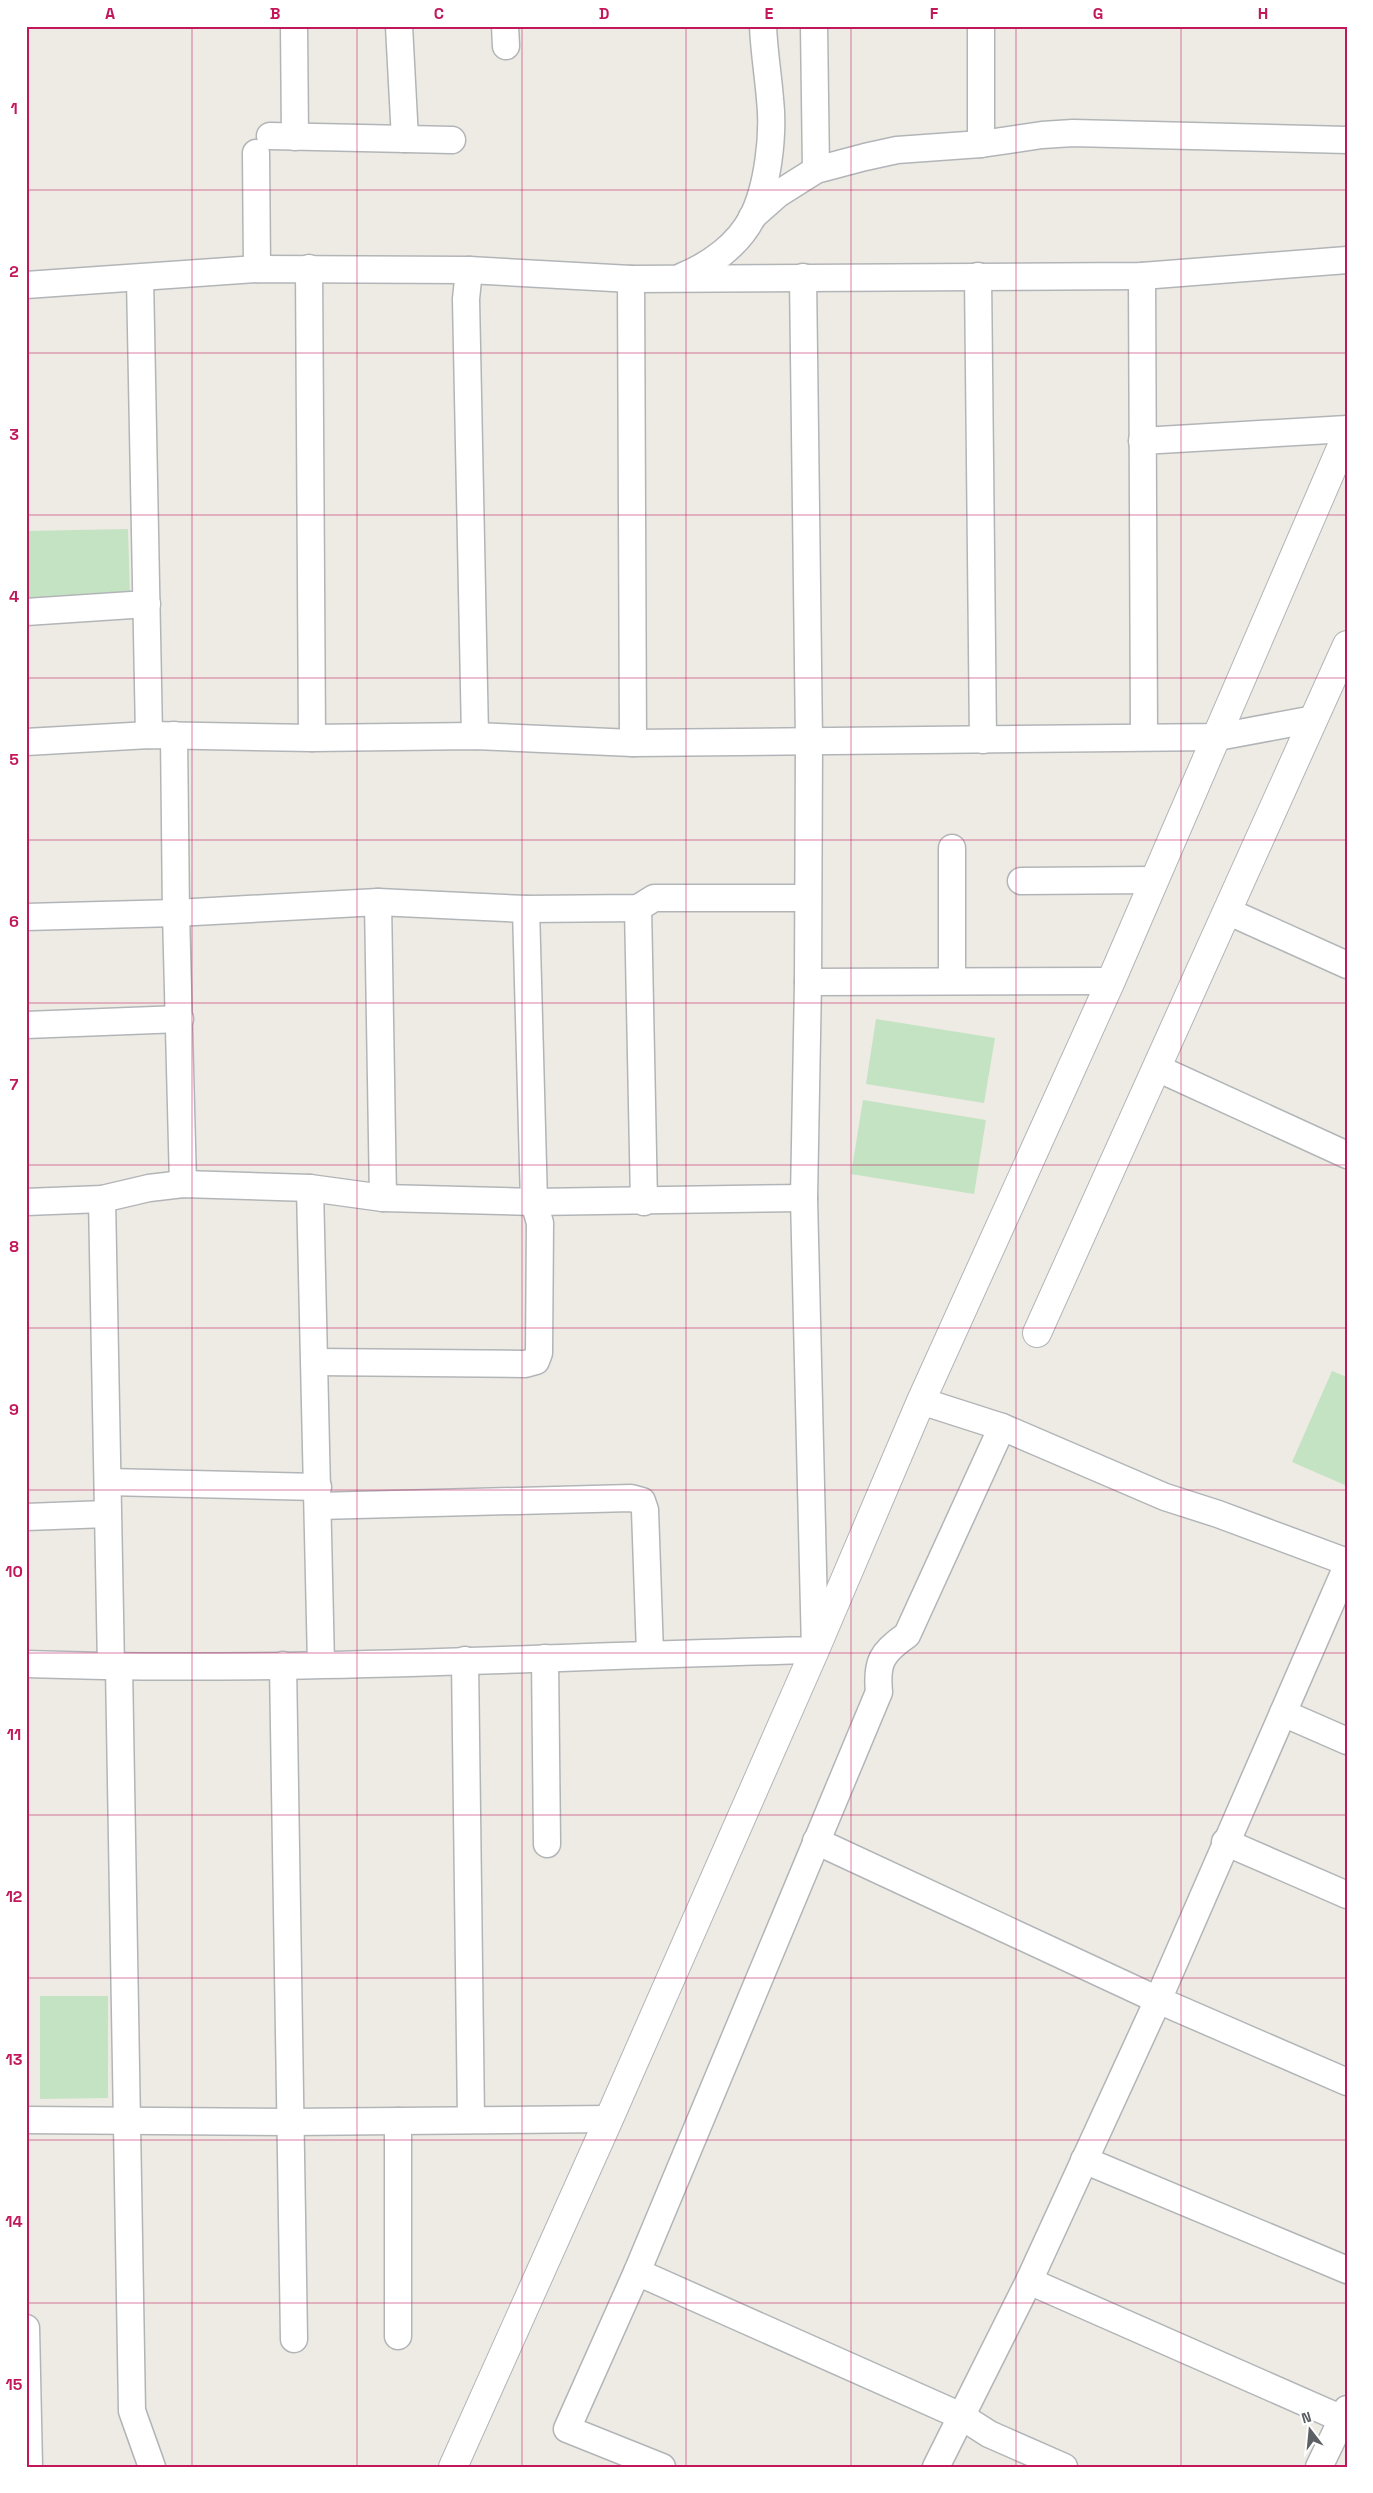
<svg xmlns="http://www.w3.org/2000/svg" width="1373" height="2493" font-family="'Space Grotesk',sans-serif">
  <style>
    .grass { fill: #c3e3c3 }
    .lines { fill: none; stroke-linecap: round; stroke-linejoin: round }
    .minor-casing { stroke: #b2b5b8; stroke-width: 29 }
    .tertiary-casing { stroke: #b2b5b8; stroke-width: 30 }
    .minor { stroke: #fff; stroke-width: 26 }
    .tertiary { stroke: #fff; stroke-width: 28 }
    .grid { fill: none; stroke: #c2185b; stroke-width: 1; stroke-opacity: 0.55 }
    .neatline { fill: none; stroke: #c2185b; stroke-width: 2 }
    .grid-label { font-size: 16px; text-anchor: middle; font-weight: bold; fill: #c2185b }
  </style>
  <rect width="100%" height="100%" fill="#eeebe4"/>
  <!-- grass -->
  <g class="grass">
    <path d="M128,529L130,597L26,599V531Z"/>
    <path d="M876,1019L995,1038L984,1103L866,1084Z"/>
    <path d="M863,1100L986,1120L974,1194L851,1174Z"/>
    <path d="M1332,1371L1347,1377V1486L1292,1462Z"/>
    <path d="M40,1996H108V2098L40,2099Z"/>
  </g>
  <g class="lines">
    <defs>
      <g id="minor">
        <path d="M294,26L295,137"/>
        <path d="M399,26L405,139"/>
        <path d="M505,26L506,46"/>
        <path d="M814,26L816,170"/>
        <path d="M270,136L452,140"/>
        <path d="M981,144V26"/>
        <path d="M256,153L257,269"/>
        <path d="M752,217L778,194L816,170L865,157L897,150L981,144L1042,135L1073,133L1347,140"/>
        <path d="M309,268L312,738"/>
        <path d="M469,270L466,299L475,736"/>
        <path d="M683,276C710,265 738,245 752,218C768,187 774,134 770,99C768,74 764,51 763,26"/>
        <path d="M978,276L983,740"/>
        <path d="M1142,276L1144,736"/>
        <path d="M140,279L149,735"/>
        <path d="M631,279L633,743"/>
        <path d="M26,285L257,269L469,270L631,279L1142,276L1347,260"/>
        <path d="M1142,441L1347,429"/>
        <path d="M26,612L147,604"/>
        <path d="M174,735L176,913L183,1184"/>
        <path d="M26,742L149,735L312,738L475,736L633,743L1218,737L1314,719"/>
        <path d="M952,848V980"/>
        <path d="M1021,881L1154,880"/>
        <path d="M378,902L383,1198"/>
        <path d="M638,908L644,1202"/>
        <path d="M1227,911L1347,965"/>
        <path d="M26,917L176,913L378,902L526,909L638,908L654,898H808"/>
        <path d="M808,982L1111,981"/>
        <path d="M26,1025L180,1019"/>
        <path d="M1157,1068L1347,1155"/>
        <path d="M310,1188L321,1664"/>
        <path d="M102,1199L111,1667"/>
        <path d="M26,1202L102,1199L149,1188L183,1184L310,1188L383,1198L534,1202L804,1198"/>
        <path d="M315,1362L525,1364L536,1361L539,1353L540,1223L534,1202L526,909"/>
        <path d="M921,1401L1002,1427L1165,1497L1218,1514L1347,1562"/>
        <path d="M108,1482L318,1487"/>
        <path d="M318,1506L631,1498L642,1501L645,1510L650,1653"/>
        <path d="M26,1517L107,1514"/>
        <path d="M545,1658L547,1844"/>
        <path d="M465,1660L471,2120"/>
        <path d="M26,1664C289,1673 552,1656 815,1650L804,1198L808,982L809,741L803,277"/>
        <path d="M283,1665L294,2339"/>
        <path d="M119,1667L132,2411L152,2467"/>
        <path d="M1283,1713L1347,1741"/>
        <path d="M816,1841L1158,2000L1347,2082"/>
        <path d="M1225,1842L1347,1895"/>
        <path d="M26,2120L289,2122L609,2119"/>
        <path d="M398,2121V2336"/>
        <path d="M1084,2160L1347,2270"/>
        <path d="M637,2272L961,2416L989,2434L1064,2467"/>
        <path d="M1029,2281L1347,2421"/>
        <path d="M26,2328L29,2467"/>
        <path d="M662,2467L567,2429L637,2272L879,1692C876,1662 882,1652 907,1635L1002,1427"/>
        <path d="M936,2467L1029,2281L1158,2000L1347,1566"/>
        <path d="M1319,2467L1347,2409"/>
      </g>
      <g id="tertiary">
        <path d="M1037,1333L1347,645"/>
        <path d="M453,2467L609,2119L815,1650L921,1401L1111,981L1347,434"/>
      </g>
    </defs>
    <!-- minor casing -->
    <use href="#minor" class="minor-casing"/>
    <!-- tertiary casing -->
    <use href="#tertiary" class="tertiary-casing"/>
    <!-- minor -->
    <use href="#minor" class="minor"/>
    <!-- tertiary -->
    <use href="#tertiary" class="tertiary"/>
  </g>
  <!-- grid -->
  <path class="grid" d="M192,26V2467M357,26V2467M522,26V2467M686,26V2467M851,26V2467M1016,26V2467M1181,26V2467M26,190H1347M26,353H1347M26,515H1347M26,678H1347M26,840H1347M26,1003H1347M26,1165H1347M26,1328H1347M26,1490H1347M26,1653H1347M26,1815H1347M26,1978H1347M26,2140H1347M26,2303H1347"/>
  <!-- border -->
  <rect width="1373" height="2493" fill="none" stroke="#ffffff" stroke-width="55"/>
  <!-- north arrow -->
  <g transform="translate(1310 2430) rotate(344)" stroke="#ffffff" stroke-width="4" paint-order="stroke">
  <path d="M0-4L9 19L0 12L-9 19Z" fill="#5c6064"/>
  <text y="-8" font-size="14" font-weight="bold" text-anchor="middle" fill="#5c6064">N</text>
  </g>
  <rect x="28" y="28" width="1318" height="2438" class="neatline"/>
  <g class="grid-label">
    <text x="110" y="19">A</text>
    <text x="275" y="19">B</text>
    <text x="439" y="19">C</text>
    <text x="604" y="19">D</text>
    <text x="769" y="19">E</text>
    <text x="934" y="19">F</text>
    <text x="1098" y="19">G</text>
    <text x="1263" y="19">H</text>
    <text x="14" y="114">1</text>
    <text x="14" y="277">2</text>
    <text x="14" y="440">3</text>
    <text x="14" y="602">4</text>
    <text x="14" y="765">5</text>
    <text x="14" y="927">6</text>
    <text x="14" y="1090">7</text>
    <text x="14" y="1252">8</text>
    <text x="14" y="1415">9</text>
    <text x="14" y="1577">10</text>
    <text x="14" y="1740">11</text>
    <text x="14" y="1902">12</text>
    <text x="14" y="2065">13</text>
    <text x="14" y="2227">14</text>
    <text x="14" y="2390">15</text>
  </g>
</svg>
